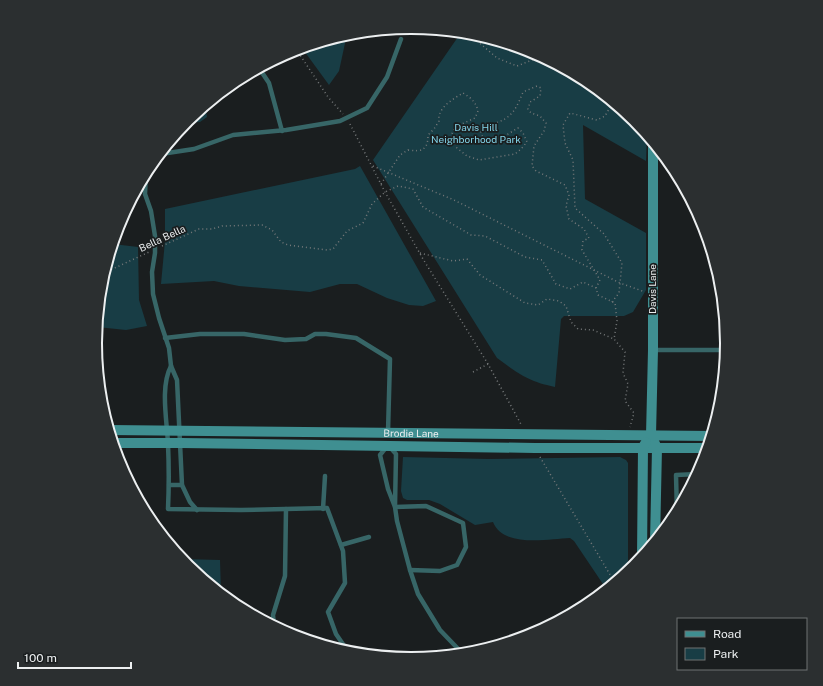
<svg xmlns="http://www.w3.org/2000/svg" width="823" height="686" font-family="'Public Sans',sans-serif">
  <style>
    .green { fill: #183d45 }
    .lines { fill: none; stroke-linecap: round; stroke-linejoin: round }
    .path { stroke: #76797a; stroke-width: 1.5; stroke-dasharray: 1 3; stroke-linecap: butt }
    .lane { stroke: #376667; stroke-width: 4.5 }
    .secondary { stroke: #3f8f91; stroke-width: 10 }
    .labels { text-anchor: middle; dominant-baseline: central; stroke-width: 3.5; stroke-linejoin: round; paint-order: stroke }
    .park-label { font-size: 10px; fill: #83d4e9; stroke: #1a1e1f }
    .street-label { font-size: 10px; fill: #eceff0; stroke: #1a1e1f }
    .rim { fill: none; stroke: #eceff0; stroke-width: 2 }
  </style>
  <rect width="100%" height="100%" fill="#1a1e1f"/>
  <!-- green -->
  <g class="green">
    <path d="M452,31C522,38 602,79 647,134L646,161L583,125L585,199L646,233V290L633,312L624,316H564L561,319L555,387C527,381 519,374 497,358L373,160L460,34Z"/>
    <path d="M347,34L339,71L329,85L302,48Z"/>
    <path d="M205,105L207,117L200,122L185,123Z"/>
    <path d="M360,166L436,301L423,306L409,305L387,298L357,284H340L310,292L239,286L214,281L161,284L165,241V209L355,169Z"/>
    <path d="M113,244L138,247L139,300L147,326L126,330L97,327L102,281Z"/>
    <path d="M403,457L488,459L620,457L626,460L628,463V572L607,590L574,541L570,538C548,539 503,548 493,522L475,525L440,504L429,500H407L403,498L401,491Z"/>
    <path d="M182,559L220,560L221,593L188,566Z"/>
  </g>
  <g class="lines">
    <!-- path -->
    <g class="path">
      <path d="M468,33L497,58L517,66L542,56"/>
      <path d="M296,49L328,97L343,114"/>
      <path d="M350,124L385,192L423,259L488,364L522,426"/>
      <path d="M373,166L454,200L620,283L645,292"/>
      <path d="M381,184L400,155L408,150C422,152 428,150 428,135L434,129L439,121C437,108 453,99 463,93C471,98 476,102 478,111L475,118L455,127L451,136L457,148L467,156L479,160L515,154L521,149L527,142L523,133L518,128L503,137L483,138L481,132L484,127C509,119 513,117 523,92L537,86L541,88L540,96L530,102L528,109L531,113L540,116L546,123L544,131L534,146L532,166L536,171L565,185L569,195L566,206L569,219L584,229L589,238L583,241L582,250L600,280L596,288"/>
      <path d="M162,246L199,229H212L222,226L262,225L272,230L281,242L288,245L327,250L333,249L347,231L363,223L372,204L385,192L398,186L413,189L423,207L471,235L485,236L525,257L542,260L556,284L570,289L583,282L596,288L598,295L615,303L617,321L614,339L625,352L623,373L628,384L625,401L634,413L630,427"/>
      <path d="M420,253L453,261L467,259L480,275L525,303L538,305L547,299L559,301L566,306L571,322L578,329L593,330L614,339"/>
      <path d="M104,273L149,252"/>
      <path d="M612,302L619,293L622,263L604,234L575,208L573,160L565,143L563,125L570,113L597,120L605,116L613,102"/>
      <path d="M473,372L488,364"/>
      <path d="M540,457L615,583"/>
    </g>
    <!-- lane -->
    <g class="lane">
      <path d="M259,68L269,83L282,131"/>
      <path d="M161,154L194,149L233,135L286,130L340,121L367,108L387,77L401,39"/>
      <path d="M147,171L161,154"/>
      <path d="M146,173L145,194L151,211L155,236V253L152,272L153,294L159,318L169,348L171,366L177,380L182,485L190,502L197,510"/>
      <path d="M165,338L200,334H244L285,340L306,339L315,334H326L356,338L390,359L388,432"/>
      <path d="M653,350H727"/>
      <path d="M171,366C160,387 167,420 168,444C169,466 169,487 168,509L241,510L327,508L343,551L345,583L328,612L336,634L349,653"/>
      <path d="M169,485H182"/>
      <path d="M677,497H686"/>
      <path d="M395,507L388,489L380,455L388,445L396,454L395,507L397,521L410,570L418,594L440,630L463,654"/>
      <path d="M395,507L426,506L463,523L466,547L457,565L440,571L410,570"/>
      <path d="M323,509L325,476"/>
      <path d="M677,513L676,475L698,474"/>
      <path d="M341,545L369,537"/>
      <path d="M274,626L273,615L285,576L286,509"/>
    </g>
    <!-- secondary -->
    <g class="secondary">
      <path d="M653,142V350L651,435L657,448L655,542"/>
      <path id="s1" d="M109,430L712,436"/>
      <path d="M113,443H181L535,448H708"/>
      <path d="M642,558L643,447L646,442"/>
    </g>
  </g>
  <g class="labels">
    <!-- park labels -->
    <g class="park-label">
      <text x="476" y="127">Davis Hill<tspan x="476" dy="12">Neighborhood Park</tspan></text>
    </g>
    <!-- street labels -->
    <g class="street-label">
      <text transform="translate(162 238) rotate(-25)">Bella Bella</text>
      <text transform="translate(652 289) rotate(-90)">Davis Lane</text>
      <text stroke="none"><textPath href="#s1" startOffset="302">Brodie Lane</textPath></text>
    </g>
  </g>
  <!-- crop -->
  <path d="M0 0H823V686H0ZM102 343a309 309 0 1 1 618 0a309 309 0 1 1-618 0Z" fill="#2b2f30" fill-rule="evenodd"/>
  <path class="rim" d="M102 343a309 309 0 1 1 618 0a309 309 0 1 1-618 0Z"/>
  <!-- legend -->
  <rect x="677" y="618" width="130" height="52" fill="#1a1e1f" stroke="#6e7273"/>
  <rect x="685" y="631" width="20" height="6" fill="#3f8f91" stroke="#6e7273"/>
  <text x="713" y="638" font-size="12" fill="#eceff0">Road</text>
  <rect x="685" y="648" width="20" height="12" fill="#183d45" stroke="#6e7273"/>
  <text x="713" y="658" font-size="12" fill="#eceff0">Park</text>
  <!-- scale -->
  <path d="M18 662v6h113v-6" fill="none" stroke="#eceff0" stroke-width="2"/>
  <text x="24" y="662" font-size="12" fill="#eceff0" stroke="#1a1e1f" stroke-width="3" paint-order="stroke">100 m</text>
</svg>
